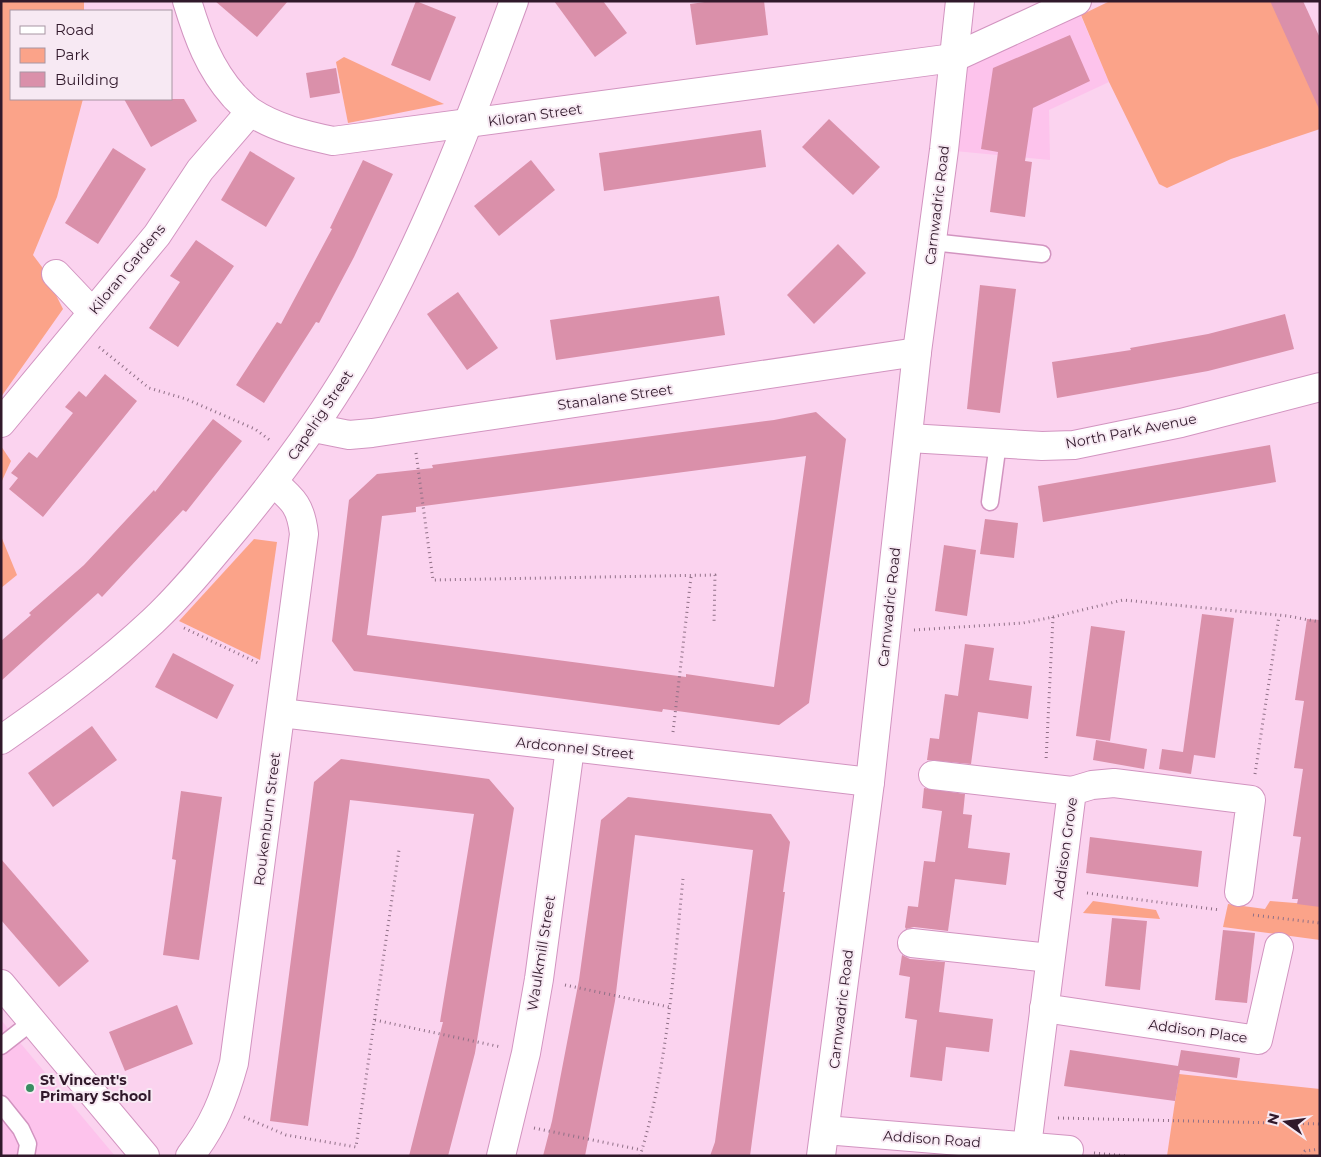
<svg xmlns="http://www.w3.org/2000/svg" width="1321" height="1157" font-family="Montserrat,sans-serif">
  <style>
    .built { fill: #fdc3ec }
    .green { fill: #fba389 }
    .building { fill: #da90aa; fill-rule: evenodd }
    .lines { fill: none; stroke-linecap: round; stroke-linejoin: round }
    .lane-casing { stroke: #d294c0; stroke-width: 19 }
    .street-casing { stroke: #d294c0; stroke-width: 30 }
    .secondary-casing { stroke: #d294c0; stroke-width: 30 }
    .path { stroke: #907087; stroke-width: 3; stroke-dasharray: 1 4; stroke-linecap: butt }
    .lane { stroke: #fff; stroke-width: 16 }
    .street { stroke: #fff; stroke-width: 28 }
    .secondary { stroke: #fff; stroke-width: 28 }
    .poi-dot { fill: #388d61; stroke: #f7e9f3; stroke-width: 2 }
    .labels { text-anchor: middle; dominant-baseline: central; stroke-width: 4; stroke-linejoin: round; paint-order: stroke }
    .street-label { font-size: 14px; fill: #31192b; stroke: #f7e9f3 }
    .poi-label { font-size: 14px; font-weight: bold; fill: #31192b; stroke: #f7e9f3; text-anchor: start }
  </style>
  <rect width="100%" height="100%" fill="#fbd3ef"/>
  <!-- built -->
  <g class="built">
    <path d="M1075,2L1109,82L1049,110L1050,160L944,150L953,58Z"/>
    <path d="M1,1020L115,1156H1Z"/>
  </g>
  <!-- green -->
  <g class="green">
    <path d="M3,1H84V11H11V99H83L57,197L33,255L42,267L63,309L1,397V5Z"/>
    <path d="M1110,1H1300L1320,44V129L1231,159L1167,188L1159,184L1109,82L1081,15Z"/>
    <path d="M344,57L444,104L348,123L336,62Z"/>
    <path d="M1,446L11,461L1,483Z"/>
    <path d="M1,536L17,575L1,588Z"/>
    <path d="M254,539L277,542L260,660L179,621Z"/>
    <path d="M1093,901L1156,910L1160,919L1083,913Z"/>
    <path d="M1270,901L1320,905V940L1223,927L1228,904L1265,909Z"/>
    <path d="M1179,1074L1320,1089V1156H1167Z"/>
  </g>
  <!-- building -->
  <g class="building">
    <path d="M215,1H288L257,37Z"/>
    <path d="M416,1L456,17L430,81L391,65Z"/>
    <path d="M554,1H603L627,33L595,57Z"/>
    <path d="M712,1H764L768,35L696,45L690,4Z"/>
    <path d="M1270,1H1303L1320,38V111Z"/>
    <path d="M1070,35L1090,81L1033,108L1025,161L1032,162L1025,217L990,212L998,152L981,149L993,68Z"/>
    <path d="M336,68L340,93L310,98L306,73Z"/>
    <path d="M124,99H184L197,121L151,147Z"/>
    <path d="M829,119L880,167L853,195L802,147Z"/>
    <path d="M761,130L766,167L604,191L599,153Z"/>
    <path d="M113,148L146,169L98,244L65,223Z"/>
    <path d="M250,151L295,178L266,227L221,200Z"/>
    <path d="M363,160L393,174L354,257L319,323L316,322L264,403L236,385L277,322L281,324L332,229L330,228Z"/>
    <path d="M531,160L555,190L499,236L474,206Z"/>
    <path d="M196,240L234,266L178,347L149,328L180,282L170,276Z"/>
    <path d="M838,244L866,273L814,324L787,295Z"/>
    <path d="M980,285L1016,289L1000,413L967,409Z"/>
    <path d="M458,292L498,348L467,370L427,314Z"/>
    <path d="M719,296L725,335L556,360L550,320Z"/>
    <path d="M1285,314L1294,349L1208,371L1057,398L1052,362L1131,350L1130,348L1208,334Z"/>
    <path d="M105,374L137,401L43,517L9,489L18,478L11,473L29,452L37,458L73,413L65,407L79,391L86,397Z"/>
    <path d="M816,412L846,439L809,703L779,725L663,709L662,712L354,671L332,641L349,500L377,474L433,468L432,465L774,420ZM806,456L774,687L686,674V677L367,635L382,516L416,512V507Z"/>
    <path d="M213,419L242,441L186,512L183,510L102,597L98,593L1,681V641L31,615L29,613L84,565L154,490L155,492Z"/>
    <path d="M1270,445L1276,482L1043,522L1038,486Z"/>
    <path d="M985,519L1018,523L1014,558L980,554Z"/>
    <path d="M944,545L976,550L967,616L935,611Z"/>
    <path d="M1202,614L1234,618L1215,758L1194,755L1191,774L1159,769L1162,749L1183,752Z"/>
    <path d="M1307,619L1320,620V907L1297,904L1298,899H1292L1301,837L1293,836L1303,769L1294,768L1304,701L1295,700Z"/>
    <path d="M1091,626L1125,631L1110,741L1076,736Z"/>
    <path d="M965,644L994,648L989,680L1032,686L1028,719L978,712L971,764L927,760L930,738L939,739L945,694L958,696Z"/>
    <path d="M173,653L234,685L217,719L155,687Z"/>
    <path d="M92,726L117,760L53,807L28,773Z"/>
    <path d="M1096,740L1147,749L1144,769L1093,760Z"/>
    <path d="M341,759L489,779L514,808L475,1053L448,1156H409L443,1022H440L474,814L350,800L308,1126L270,1121L314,782Z"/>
    <path d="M924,788L965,794L963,814L972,815L968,848L1010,853L1006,885L955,879L948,931L914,927L906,929L905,927L908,906L918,907L924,861L935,862L942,811L922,808Z"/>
    <path d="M181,791L222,797L199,960L163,955L176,860L172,859Z"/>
    <path d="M628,797L771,814L790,842L783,892H785L750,1156H710L715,1142L753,850L635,835L615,1001L585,1156H543L552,1121L579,980L601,820Z"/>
    <path d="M1090,837L1202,851L1198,887L1086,873Z"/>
    <path d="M1,859L89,961L59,987L1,920Z"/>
    <path d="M1112,918L1147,921L1140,990L1105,986Z"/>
    <path d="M1223,930L1255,933L1247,1003L1215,1000Z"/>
    <path d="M902,955L910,959L945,962L939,1012L993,1019L989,1052L946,1047L942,1081L910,1077L917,1020L905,1018L910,977L899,975Z"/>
    <path d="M177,1005L193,1044L125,1071L109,1032Z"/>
    <path d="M1070,1050L1178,1066L1181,1050L1240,1058L1237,1078L1180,1070L1175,1101L1064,1086Z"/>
  </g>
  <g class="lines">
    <defs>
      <g id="lane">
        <path d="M932,242L1042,254"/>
        <path d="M990,502L998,443"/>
        <path d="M1,1046L33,1021"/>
        <path d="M1,1104L21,1129L28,1144L26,1156"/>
      </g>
      <g id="street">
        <path d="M187,1C198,37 209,68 234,96C239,101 245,108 251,112C275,128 305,135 333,141L953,58"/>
        <path d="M56,274L92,312"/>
        <path d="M1,423L157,235L200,170L250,112"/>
        <path d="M314,428L349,435L372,433L917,352"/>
        <path d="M909,438L1042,446L1074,445L1181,423L1320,387"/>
        <path d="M281,713L870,782"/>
        <path d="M1,740C54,703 106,665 153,621C183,593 210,559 236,528C279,476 319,422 354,363C421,250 469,124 514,1"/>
        <path d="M933,775L1072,791"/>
        <path d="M912,943L1050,958"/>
        <path d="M1,984L145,1156"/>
        <path d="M1044,1008L1258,1040L1279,947"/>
        <path d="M825,1130L1069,1150"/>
        <path d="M1027,1146L1072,791L1092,785L1114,783L1251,800L1239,892"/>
        <path d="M190,1156C214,1125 224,1099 234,1063L304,534C301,507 294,500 274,483"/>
        <path d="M501,1156L526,1053L539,979L570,748"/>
      </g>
      <g id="secondary">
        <path d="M953,58L1077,1"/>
        <path d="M821,1156L870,782L917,352L944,150L960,1"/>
      </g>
    </defs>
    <!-- lane casing -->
    <use href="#lane" class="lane-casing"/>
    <!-- street casing -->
    <use href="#street" class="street-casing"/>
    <!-- secondary casing -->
    <use href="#secondary" class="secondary-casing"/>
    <!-- path -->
    <g class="path">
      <path d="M99,347L149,388L186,399L255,429L271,441"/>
      <path d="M416,453L433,580L715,575L714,624"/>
      <path d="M1053,617L1123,600L1288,616L1320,622"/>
      <path d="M184,628L260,664"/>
      <path d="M914,630L1023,623L1053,617L1046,761"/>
      <path d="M673,732L691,577"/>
      <path d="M1255,774L1279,616"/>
      <path d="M1087,893L1220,910"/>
      <path d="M1253,915L1320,923"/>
      <path d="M565,985L669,1007"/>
      <path d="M375,1020L501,1047"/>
      <path d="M244,1117L286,1135L356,1147L399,850"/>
      <path d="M1058,1118L1320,1124"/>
      <path d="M534,1128L642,1150"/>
      <path d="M1094,1153L1127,1156"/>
      <path d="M640,1156C667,1070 674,968 683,879"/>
      <path d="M1302,1156L1305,1151L1320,1149"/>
    </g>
    <!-- lane -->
    <use href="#lane" class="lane"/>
    <!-- street -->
    <use href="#street" class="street"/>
    <!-- secondary -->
    <use href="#secondary" class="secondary"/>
  </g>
  <!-- markers -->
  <circle class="poi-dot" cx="30" cy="1088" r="5"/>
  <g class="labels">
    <!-- street labels -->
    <g class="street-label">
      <text transform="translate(535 115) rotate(-8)">Kiloran Street</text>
      <text transform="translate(937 205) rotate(-83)">Carnwadric Road</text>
      <text transform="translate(127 269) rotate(-51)">Kiloran Gardens</text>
      <text transform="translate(615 397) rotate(-8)">Stanalane Street</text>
      <text transform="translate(320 415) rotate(-56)">Capelrig Street</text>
      <text transform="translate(1131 431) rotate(-11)">North Park Avenue</text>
      <text transform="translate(889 607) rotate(-84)">Carnwadric Road</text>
      <text transform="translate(575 748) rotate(6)">Ardconnel Street</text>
      <text transform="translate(267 819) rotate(-83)">Roukenburn Street</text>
      <text transform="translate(1065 848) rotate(-82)">Addison Grove</text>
      <text transform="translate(541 953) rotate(-81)">Waulkmill Street</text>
      <text transform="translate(841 1009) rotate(-83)">Carnwadric Road</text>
      <text transform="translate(1198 1031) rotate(8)">Addison Place</text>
      <text transform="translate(932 1139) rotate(4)">Addison Road</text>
    </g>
    <!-- poi labels -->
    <g class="poi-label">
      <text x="40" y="1080">St Vincent's<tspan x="40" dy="16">Primary School</tspan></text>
    </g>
  </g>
  <!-- border -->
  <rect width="1321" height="1157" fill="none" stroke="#31192b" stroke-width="5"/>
  <!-- legend -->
  <rect x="10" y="10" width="162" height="90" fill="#f7e9f3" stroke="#a896a3"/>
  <rect x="20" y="26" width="25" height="8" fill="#ffffff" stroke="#a896a3"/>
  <text x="55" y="35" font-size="15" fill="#31192b">Road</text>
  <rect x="20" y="48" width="25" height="15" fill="#fba389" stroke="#a896a3"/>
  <text x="55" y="60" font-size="15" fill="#31192b">Park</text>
  <rect x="20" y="72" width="25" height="15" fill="#da90aa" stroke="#a896a3"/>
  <text x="55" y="85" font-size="15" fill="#31192b">Building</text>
  <!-- north arrow -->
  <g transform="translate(1286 1122) rotate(284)" stroke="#f7e9f3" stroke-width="4" paint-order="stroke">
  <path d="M0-4L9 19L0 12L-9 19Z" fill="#31192b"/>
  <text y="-8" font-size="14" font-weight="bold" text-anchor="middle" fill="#31192b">N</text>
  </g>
</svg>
